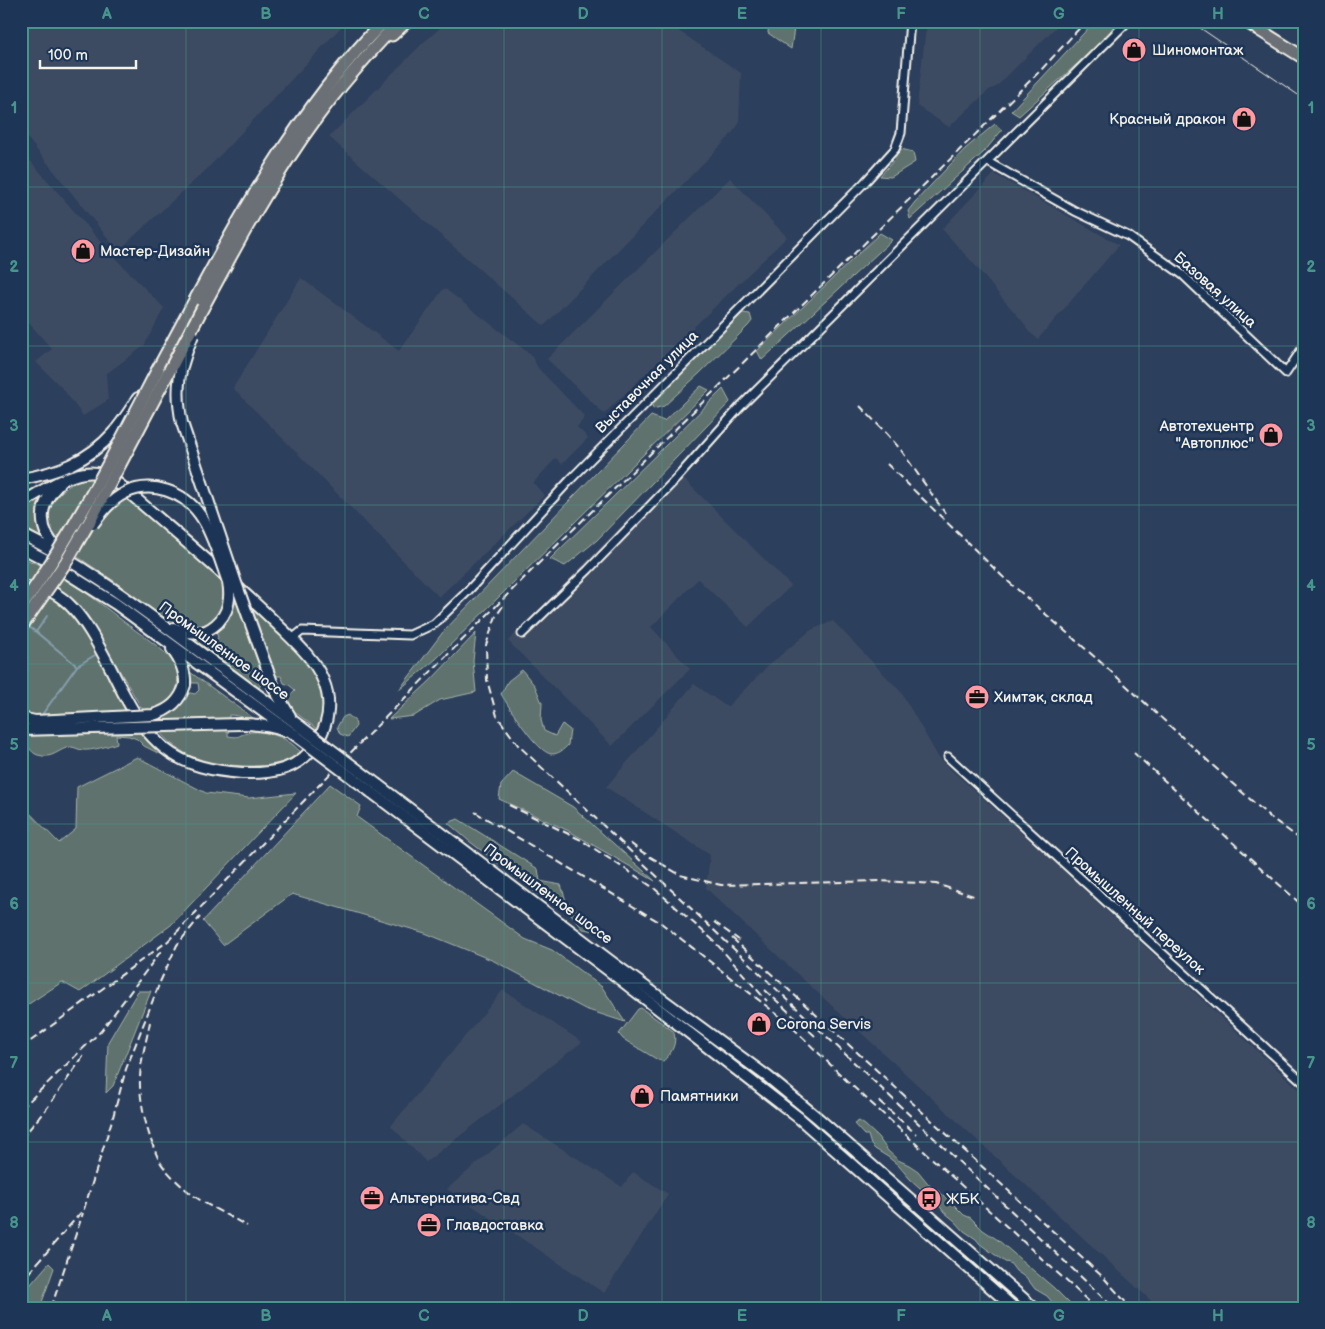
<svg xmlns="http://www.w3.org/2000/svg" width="1325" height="1329" font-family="'Balsamiq Sans',sans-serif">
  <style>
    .built { fill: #3e4b62 }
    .green { fill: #5e726d; stroke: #a9b2aa }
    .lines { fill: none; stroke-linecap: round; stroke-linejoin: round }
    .stream { stroke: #879fad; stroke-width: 2 }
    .minor-casing { stroke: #f4f1e8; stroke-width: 11 }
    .secondary-casing { stroke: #f4f1e8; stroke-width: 14 }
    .primary-casing { stroke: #f4f1e8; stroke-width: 15 }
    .trunk-casing { stroke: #f4f1e8; stroke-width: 15 }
    .minor { stroke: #1d3557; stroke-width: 7 }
    .secondary { stroke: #1d3557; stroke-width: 10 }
    .primary { stroke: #6b7074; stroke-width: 11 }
    .trunk { stroke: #6b7074; stroke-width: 11 }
    .tram { stroke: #f4f1e8; stroke-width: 1 }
    .rail { stroke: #f4f1e8; stroke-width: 2; stroke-dasharray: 8 4; stroke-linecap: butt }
    .secondary-bridge-casing { stroke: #f4f1e8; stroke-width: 14; stroke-linecap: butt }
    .trunk-bridge-casing { stroke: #f4f1e8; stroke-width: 15; stroke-linecap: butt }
    .secondary-bridge { stroke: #1d3557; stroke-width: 10 }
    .trunk-bridge { stroke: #6b7074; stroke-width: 11 }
    .grid { fill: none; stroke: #48958c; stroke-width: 1; stroke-opacity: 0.55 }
    .labels { text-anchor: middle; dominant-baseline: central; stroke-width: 5; stroke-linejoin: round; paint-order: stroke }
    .poi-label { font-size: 15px; fill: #f4f1e8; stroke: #1d3557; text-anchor: start }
    .street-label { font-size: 15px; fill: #f4f1e8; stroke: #1d3557 }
    .neatline { fill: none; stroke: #48958c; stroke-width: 2 }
    .grid-label { font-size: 16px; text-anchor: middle; font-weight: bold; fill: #48958c }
  </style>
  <rect width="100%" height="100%" fill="#2c3f5c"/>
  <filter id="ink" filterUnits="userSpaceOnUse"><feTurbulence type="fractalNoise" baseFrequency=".02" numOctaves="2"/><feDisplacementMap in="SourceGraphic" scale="10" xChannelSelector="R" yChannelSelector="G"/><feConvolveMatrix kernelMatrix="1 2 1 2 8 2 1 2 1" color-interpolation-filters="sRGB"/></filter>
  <g filter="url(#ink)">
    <!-- built -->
    <g class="built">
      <path d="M21,21H346L344,24L207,169L118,251L21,130Z"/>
      <path d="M448,21H664L741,73L739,124L729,137L544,326L329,137L422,44Z"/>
      <path d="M928,21H1062L996,87L989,90L949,127L917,106L925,36Z"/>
      <path d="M21,150L113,256L164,308L144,346L106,374L108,400L83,416L63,389L36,362L52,349L21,314Z"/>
      <path d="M994,174L1119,245L1038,339L1028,331L1024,323L1002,298L974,264L942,229Z"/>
      <path d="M730,178L787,237L604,414L547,359Z"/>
      <path d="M301,278L399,351L444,288L531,355L538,368L585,417L577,427L588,438L562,464L556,458L533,483L545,495L439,597L233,388Z"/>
      <path d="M676,471L791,586L748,627L698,579L651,627L690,669L612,746L508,641Z"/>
      <path d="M833,621L901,692L940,760L1046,855L1304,1094V1308H1159L779,957L706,888L710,855L606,787L694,684L727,707L770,664L811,630Z"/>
      <path d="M503,990L582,1042L426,1162L391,1126Z"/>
      <path d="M523,1124L622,1187L633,1172L668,1194L604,1293L447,1189Z"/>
    </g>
    <!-- green -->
    <g class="green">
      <path d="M769,21H795L791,49L768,33Z"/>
      <path d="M1095,21H1117L1105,39L1019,116L1011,111Z"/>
      <path d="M995,124L1002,130L984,152L910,219L908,211L915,202L965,149Z"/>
      <path d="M901,149L913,152L915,162L891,177L880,176L895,159Z"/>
      <path d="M880,233L892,240L762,360L757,351Z"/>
      <path d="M743,313L750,314L752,321L748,326L700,373L664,406L653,409L652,403L668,385Z"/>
      <path d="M701,386L709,390L436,659L399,690L443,632L651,416L664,421Z"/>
      <path d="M723,389L730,402L597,540L565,566L550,559Z"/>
      <path d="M91,477L97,478L118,490L251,604L306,660L318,676L325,706L323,719L318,730L295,712L285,700L295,690L289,685L284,683L281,676H277L263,680L258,690L193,641L208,639L210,642L215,641L218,638L216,631L209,623L201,626L198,630L178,628L157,614L117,583L60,545C42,524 46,501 69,486C76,481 82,478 91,477Z"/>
      <path d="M49,489L43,538L21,526V508Z"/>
      <path d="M21,558C63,570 97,602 131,627C143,636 164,649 172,661C178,671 179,679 176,690L195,694L199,690L198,683H192L190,672L256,720C245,719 240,715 229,715L228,736C241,738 236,736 247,733C257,729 280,735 289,742C293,744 297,749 301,752L284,762L266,766H246L212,764L194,758L183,752L169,742L149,721L90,620L77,605L64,594L53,588L21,584Z"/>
      <path d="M21,592C27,592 33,592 38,593C53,597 66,607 76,618L163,753H158L144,746L137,739L129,736L116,735L117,743C109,746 91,751 83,750C79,750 75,747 71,747C59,748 53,760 38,755C30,753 29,744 21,740V646L24,648L27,643L21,638Z"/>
      <path d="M476,633L473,661L476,692L440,700L414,716L389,719L430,681Z"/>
      <path d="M522,670L535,686L542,703L541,720L544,731L555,736L562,724L570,730L568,745C563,750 559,754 551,754C537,752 509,707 501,694L508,681Z"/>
      <path d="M348,715L355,721L356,726L348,737L340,734L337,727L343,717Z"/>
      <path d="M137,757L206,793L249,798L296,793L171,925L80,992L62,982L21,1009V804L59,843L76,829L77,787Z"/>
      <path d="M513,772L573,807L655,881L569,831L499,799L501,785Z"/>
      <path d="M330,784L361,806L357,817L525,939L552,950L602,987L625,1022L585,1009L494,961L425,933L292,894L223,945L203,921Z"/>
      <path d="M458,819L538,869L540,881L561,885L566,901L602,932L583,929L563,904L538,894L469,841L448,823Z"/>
      <path d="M138,991H151L113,1086L106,1093L108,1042Z"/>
      <path d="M641,1008L673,1031C678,1041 672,1054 663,1061L658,1060L623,1039L619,1034L638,1009Z"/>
      <path d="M710,1038L809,1115L946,1236L943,1240L707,1042Z"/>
      <path d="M859,1121L865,1125L878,1137L888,1151L898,1160L909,1165L918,1171L931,1187L937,1190L949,1200L964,1215L971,1218L983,1230L998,1240L1028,1266L1054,1288L1074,1308H1060L1053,1303L1047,1296L1035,1289L1029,1281L1022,1275L1016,1271L1010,1263L1005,1262L980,1244L976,1239L964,1231L955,1221L944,1212L938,1204L910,1179L898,1165L888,1157L875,1149L871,1145L868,1135H864L854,1124Z"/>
      <path d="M49,1263L54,1268L40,1308H21V1292L31,1284Z"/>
    </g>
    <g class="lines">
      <!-- stream -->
      <g class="stream">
        <path d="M47,616L36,632L76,665"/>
        <path d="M28,626L36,632"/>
        <path d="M41,716L77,666L95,655"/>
      </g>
      <defs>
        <g id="minor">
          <path d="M988,162L1075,211L1128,236L1183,275L1286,373L1304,346"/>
          <path d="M522,634L588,570L676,479L740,407L1128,21"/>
          <path d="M292,639L302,631L410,635L434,624L467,592L571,479L865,182L895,149L901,133L910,21"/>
          <path d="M948,757L1304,1083"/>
        </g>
        <g id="secondary">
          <path d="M21,479C57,473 88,461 113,433C122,423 130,410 138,398"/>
          <path d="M58,485C37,506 38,530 59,551"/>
          <path d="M21,503C41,492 73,469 96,473C105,474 113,480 120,485C173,531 228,576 278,625C294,641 315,659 323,680C332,701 329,723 317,742C300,770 273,774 242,773C214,771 186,766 164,748C157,742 149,734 143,726C130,708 120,687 110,667C92,634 67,579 21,588"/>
          <path d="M21,534C78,562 128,599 178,636C219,666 260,697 301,727"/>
          <path d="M21,547L48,561L116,604L295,735"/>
          <path d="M174,628C185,633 194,634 206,631"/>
          <path d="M172,649C180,660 186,671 185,685"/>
          <path d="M274,688L284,706L290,716"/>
          <path d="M239,724C255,724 270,725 285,731"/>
          <path d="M378,785L613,963L768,1077L819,1119L1034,1308"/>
          <path d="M371,792L608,970L799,1118L1014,1308"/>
        </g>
        <g id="primary">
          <path d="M1245,21L1304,58"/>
          <path d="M392,35L407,21"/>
        </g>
        <g id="trunk">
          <path d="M203,307C238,242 273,177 317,117C342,83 370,52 399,21"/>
          <path d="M158,369C224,247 286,121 384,21"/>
        </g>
      </defs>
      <!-- minor casing -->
      <use href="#minor" class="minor-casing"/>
      <!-- secondary casing -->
      <use href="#secondary" class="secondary-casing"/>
      <!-- primary casing -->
      <use href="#primary" class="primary-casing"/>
      <!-- trunk casing -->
      <use href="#trunk" class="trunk-casing"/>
      <!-- minor -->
      <use href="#minor" class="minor"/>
      <!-- secondary -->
      <use href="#secondary" class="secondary"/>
      <!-- primary -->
      <use href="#primary" class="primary"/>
      <!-- trunk -->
      <use href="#trunk" class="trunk"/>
      <!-- tram -->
      <path class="tram" d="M1190,21L1304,99"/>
      <!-- rail -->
      <g class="rail">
        <path d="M860,406L887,434L901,450L945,513"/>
        <path d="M887,464L1002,576L1105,666L1233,784L1270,817L1304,842"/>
        <path d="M503,606L496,616L486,645L487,680L497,716L518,745L1114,1308"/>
        <path d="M1134,753L1304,907"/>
        <path d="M509,805L581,840L654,888L714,941L767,1001"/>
        <path d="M475,812L661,923L788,1023L847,1081L1096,1308"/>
        <path d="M630,843L639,850L680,875L721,885L881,881L936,884L977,897"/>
        <path d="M714,922L739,940"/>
        <path d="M732,938L1104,1278L1131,1308"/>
        <path d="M765,990L815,1036"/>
        <path d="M150,1022C146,1043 139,1065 140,1086C141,1109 149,1139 159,1160C165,1171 183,1188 194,1196C210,1207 229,1216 247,1226"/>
        <path d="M21,1048L168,941L360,743L534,568L1041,70L1086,21"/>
        <path d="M879,1101L916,1134"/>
        <path d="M21,1109L101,1031L161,951"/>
        <path d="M21,1139L47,1108L85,1054"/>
        <path d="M21,1282L84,1209L113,1117L126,1069L160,982L177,945L200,917"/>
        <path d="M51,1308L83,1213"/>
      </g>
      <defs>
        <g id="secondary-bridge">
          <path d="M193,335C180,368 174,386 182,423L236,583L274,688"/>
          <path d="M93,524C102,512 111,500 125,493C152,480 184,492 200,515C212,531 221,563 228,582C232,603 226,621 206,631"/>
          <path d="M21,718L35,721L153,715C170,710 180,701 185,685"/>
          <path d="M301,727L378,785"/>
          <path d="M21,730L239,724"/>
          <path d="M295,735L371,792"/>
        </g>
        <g id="trunk-bridge">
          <path d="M21,607C75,532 116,450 158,369"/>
          <path d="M21,627L66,562L90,521L203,307"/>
        </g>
      </defs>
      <!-- secondary-bridge casing -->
      <use href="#secondary-bridge" class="secondary-bridge-casing"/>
      <!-- trunk-bridge casing -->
      <use href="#trunk-bridge" class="trunk-bridge-casing"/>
      <!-- secondary-bridge -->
      <use href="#secondary-bridge" class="secondary-bridge"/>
      <!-- trunk-bridge -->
      <use href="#trunk-bridge" class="trunk-bridge"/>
    </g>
  </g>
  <!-- grid -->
  <path class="grid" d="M186,21V1308M345,21V1308M504,21V1308M662,21V1308M821,21V1308M980,21V1308M1139,21V1308M21,187H1304M21,346H1304M21,505H1304M21,664H1304M21,824H1304M21,983H1304M21,1142H1304"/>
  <!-- icons -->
  <defs>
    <symbol id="shop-disc" viewBox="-11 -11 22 22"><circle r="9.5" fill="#ff9aa2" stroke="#1d3557"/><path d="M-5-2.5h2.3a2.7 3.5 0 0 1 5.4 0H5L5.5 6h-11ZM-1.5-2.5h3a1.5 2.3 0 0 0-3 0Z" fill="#111"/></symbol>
    <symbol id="office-disc" viewBox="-11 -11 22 22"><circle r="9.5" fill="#ff9aa2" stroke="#1d3557"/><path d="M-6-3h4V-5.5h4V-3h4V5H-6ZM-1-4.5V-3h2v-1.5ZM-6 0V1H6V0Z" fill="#111"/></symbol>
    <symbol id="bus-disc" viewBox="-11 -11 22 22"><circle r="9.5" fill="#ff9aa2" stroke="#1d3557"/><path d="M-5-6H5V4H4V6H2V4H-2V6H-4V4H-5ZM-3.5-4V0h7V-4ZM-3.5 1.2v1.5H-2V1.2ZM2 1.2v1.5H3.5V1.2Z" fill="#111"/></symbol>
  </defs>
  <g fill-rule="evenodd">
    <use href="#shop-disc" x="1120" y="36" width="28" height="28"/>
    <use href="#shop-disc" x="1230" y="105" width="28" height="28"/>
    <use href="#shop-disc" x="69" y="237" width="28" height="28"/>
    <use href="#shop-disc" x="1257" y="421" width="28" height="28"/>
    <use href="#office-disc" x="963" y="683" width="28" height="28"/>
    <use href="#shop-disc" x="745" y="1010" width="28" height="28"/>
    <use href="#shop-disc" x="628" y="1082" width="28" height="28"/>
    <use href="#office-disc" x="358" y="1184" width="28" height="28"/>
    <use href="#bus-disc" x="915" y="1185" width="28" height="28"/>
    <use href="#office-disc" x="415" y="1211" width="28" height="28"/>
  </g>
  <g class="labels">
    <!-- poi labels -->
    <g class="poi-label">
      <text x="1152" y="50">Шиномонтаж</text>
      <text x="1226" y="119" text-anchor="end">Красный дракон</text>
      <text x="100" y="251">Мастер-Дизайн</text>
      <text x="1254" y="426" text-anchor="end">Автотехцентр<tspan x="1254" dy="17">"Автоплюс"</tspan></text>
      <text x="994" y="697">Химтэк, склад</text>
      <text x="776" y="1024">Corona Servis</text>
      <text x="660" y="1096">Памятники</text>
      <text x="390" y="1198">Альтернатива-Свд</text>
      <text x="946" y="1199">ЖБК</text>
      <text x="446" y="1225">Главдоставка</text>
    </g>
    <!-- street labels -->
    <g class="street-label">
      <text transform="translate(1215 290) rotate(42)">Базовая улица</text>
      <text transform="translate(647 382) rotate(-45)">Выставочная улица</text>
      <text transform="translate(224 651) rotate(36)">Промышленное шоссе</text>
      <text transform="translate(548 894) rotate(37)">Промышленное шоссе</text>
      <text transform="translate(1135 911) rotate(42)">Промышленный переулок</text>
    </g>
  </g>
  <!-- margin -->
  <rect width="1325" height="1329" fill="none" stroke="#1d3557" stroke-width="55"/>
  <!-- scale -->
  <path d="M40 60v8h96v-8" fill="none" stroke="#f4f1e8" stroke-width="2.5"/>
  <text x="48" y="60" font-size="15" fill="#f4f1e8" stroke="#1d3557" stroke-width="4" paint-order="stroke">100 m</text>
  <rect x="28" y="28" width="1270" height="1274" class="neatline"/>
  <g class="grid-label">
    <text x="107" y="19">A</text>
    <text x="266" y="19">B</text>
    <text x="424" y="19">C</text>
    <text x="583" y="19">D</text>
    <text x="742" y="19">E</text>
    <text x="901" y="19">F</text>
    <text x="1059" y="19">G</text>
    <text x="1218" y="19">H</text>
    <text x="14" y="113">1</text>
    <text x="1311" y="113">1</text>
    <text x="14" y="272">2</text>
    <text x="1311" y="272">2</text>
    <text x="14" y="431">3</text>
    <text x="1311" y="431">3</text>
    <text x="14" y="591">4</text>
    <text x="1311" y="591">4</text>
    <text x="14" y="750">5</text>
    <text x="1311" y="750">5</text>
    <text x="14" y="909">6</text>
    <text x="1311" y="909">6</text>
    <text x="14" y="1068">7</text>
    <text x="1311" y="1068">7</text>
    <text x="14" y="1228">8</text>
    <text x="1311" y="1228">8</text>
    <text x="107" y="1321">A</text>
    <text x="266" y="1321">B</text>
    <text x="424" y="1321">C</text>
    <text x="583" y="1321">D</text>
    <text x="742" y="1321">E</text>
    <text x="901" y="1321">F</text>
    <text x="1059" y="1321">G</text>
    <text x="1218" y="1321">H</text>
  </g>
</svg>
